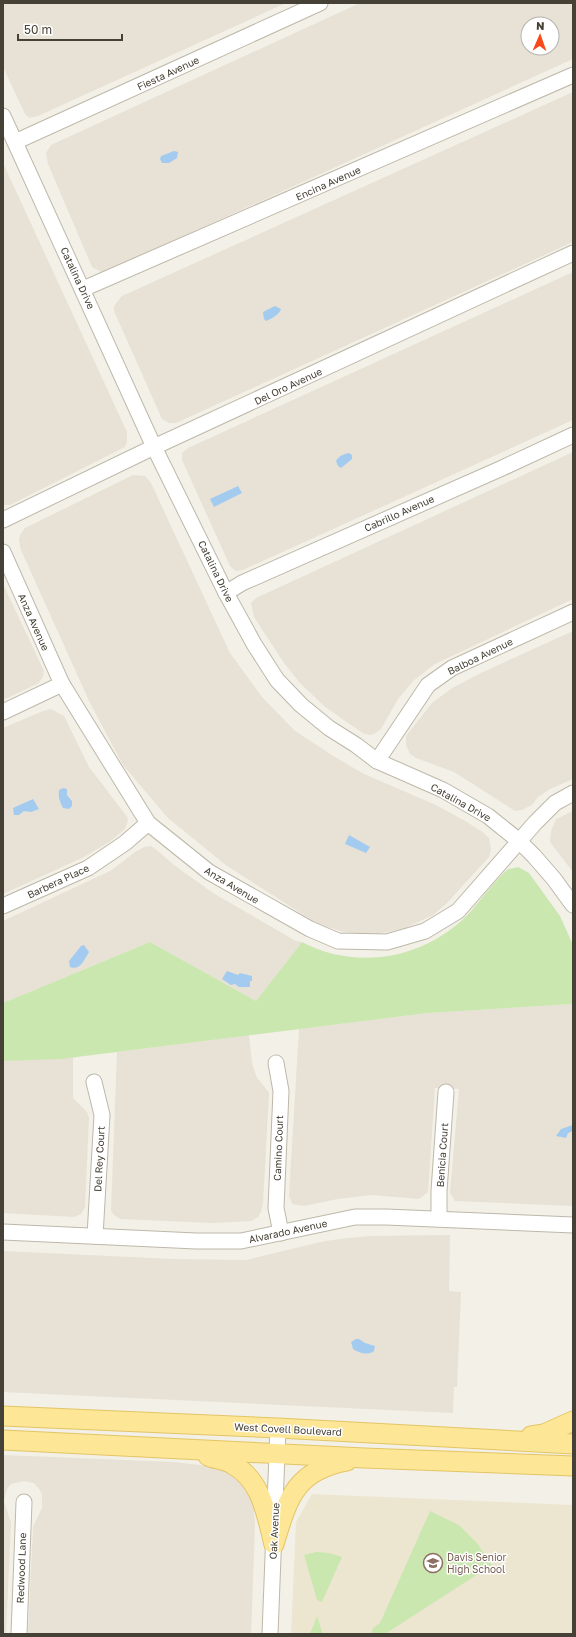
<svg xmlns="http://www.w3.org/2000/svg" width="576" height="1637" font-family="'Golos Text',sans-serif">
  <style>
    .residential { fill: #e7e2d5; fill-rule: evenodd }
    .education { fill: #ece6d1 }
    .green { fill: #cbe7b0 }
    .water { fill: #a3cbf0 }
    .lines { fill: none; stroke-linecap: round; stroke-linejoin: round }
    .minor-casing { stroke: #beb8a9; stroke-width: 17 }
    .major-casing { stroke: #e3c565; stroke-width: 21 }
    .minor { stroke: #fff; stroke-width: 15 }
    .major { stroke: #fde696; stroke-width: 19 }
    .labels { text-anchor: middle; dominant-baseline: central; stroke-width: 3; stroke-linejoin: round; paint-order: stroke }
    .street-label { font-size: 10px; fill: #464136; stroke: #fff }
    .education-label { font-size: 10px; fill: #785e54; stroke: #fff; text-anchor: start }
  </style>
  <rect width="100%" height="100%" fill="#f3f0e7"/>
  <!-- residential -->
  <g class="residential">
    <path d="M3,3H286L38,116L29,118L25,114L3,67Z"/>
    <path d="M360,3H573V59L103,273L92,267L48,164L46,153L51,145ZM528,24H552V48H528Z"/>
    <path d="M573,92V242L176,423H169L162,419L114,311V306L122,296Z"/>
    <path d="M3,163L127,432V442L125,447L10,505H3Z"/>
    <path d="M573,272V420L243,570L236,571L230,566L182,460V453L188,448Z"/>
    <path d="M573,452V599L435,664L413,681L398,699L381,729L374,734L369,735L363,733L348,723L324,706L300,683L284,663L254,617L251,603L256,598Z"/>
    <path d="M133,475L145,476L151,483L230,653L262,697L295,731L335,757L364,774L436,805L467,822L484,833L489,838L491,849L489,857L447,903L433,915L405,928L373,935L344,932L318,924L227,866L168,818L123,765L90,703L21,550L19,541L20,535L25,528Z"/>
    <path d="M3,584L44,671L43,676L39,683L3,700Z"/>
    <path d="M573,631V779L550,789L538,797L532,805L522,810L515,811L454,772L416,758L410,754L406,745V736L432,703L452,688L483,672Z"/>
    <path d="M51,709L64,716L89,767L128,818L127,824L124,830L109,842L84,857L3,894V728L43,711Z"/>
    <path d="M573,811V872L550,842L551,831L556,819Z"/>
    <path d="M151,846L158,851L174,865L213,893L296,941L302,942L256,1001L150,942L3,1003V921L112,870L135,852L144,847Z"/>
    <path d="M573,1004V1206L455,1201L450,1193L459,1089L435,1088L428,1192L419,1199L371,1195L338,1199L304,1206L292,1204L289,1195L299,1029L428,1013Z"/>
    <path d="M249,1035L252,1063L256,1076L269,1093L263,1204L261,1212L258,1217L251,1221L213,1223L120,1219L113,1214L111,1210L117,1052Z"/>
    <path d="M73,1057V1098L87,1112L89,1118L85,1207L81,1214L74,1217L3,1213V1061Z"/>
    <path d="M450,1235L449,1291L461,1292L457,1387H454L453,1413L3,1392V1251L172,1259L246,1260L325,1241L348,1238L370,1236Z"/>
    <path d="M3,1455L174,1462L216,1467L229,1472L241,1482L247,1490L254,1509L255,1526L251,1634H28L33,1527L42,1508V1494L39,1489L34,1483L24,1481L11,1484L7,1489L4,1501L11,1523L6,1634H3Z"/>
  </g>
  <!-- education -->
  <path class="education" d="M312,1494L573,1505V1634H291L296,1522Z"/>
  <!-- green -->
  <g class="green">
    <path d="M518,867L529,873L560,916L573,945V1004L428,1013L61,1059L3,1061V1003L150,942L256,1001L302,942C359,972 429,958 472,910C479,902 502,872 509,869C512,868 515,868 518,867Z"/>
    <path d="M430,1511L459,1525L477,1543L492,1565L385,1634H371L373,1628L380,1623Z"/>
    <path d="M316,1552L329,1553L342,1557L322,1602L317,1600L304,1555Z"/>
    <path d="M317,1616L323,1634H310Z"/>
  </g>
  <!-- water -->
  <g class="water">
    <path d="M174,151L178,152L177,158L169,163H162L160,159L161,156Z"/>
    <path d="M275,306L281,309C280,314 271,319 266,321L264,319L263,312Z"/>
    <path d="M349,453L352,455V459L341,468L338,466L336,461C339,456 343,454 349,453Z"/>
    <path d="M238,486L242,493L214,507L210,499Z"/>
    <path d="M63,788L67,789V795L72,801V806L69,809L63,808C60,802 58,797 59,790Z"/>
    <path d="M33,799L39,809L31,812L24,811L19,815H14L13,808Z"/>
    <path d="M349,835L370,847L366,853L345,844Z"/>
    <path d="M84,945L89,952C84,960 80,971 70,967L69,961L81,946Z"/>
    <path d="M227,971L238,975L240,973L252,976V981H250V987H239L235,984L231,985L222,979Z"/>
    <path d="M573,1125V1131L568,1133L566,1138L556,1136L561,1129Z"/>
    <path d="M356,1339H359L365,1343L375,1346L374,1351C368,1356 359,1353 353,1349L351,1342Z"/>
  </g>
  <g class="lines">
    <defs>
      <g id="minor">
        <path d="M3,116L154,447L226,593L254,644L277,680L301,705L329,728L356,745L377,761L443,790L488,816L518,840L534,856L554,879L573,905"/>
        <path d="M15,142L320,3"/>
        <path d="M83,289L573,75"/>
        <path d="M3,520L154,447L573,253"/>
        <path d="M3,552L62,684L148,823L209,872L310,929L338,941L387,942L425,931L458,911L535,823L555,803L573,793"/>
        <path d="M226,593L242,583L500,469L573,435"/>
        <path d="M3,712L62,684"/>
        <path d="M377,761L428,685L452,668L573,612"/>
        <path d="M3,906L88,868L125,843L148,823"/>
        <path d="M276,1063L281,1091L276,1208L281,1233"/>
        <path d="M94,1082L102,1115L95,1236"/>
        <path d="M439,1219V1191L446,1092"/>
        <path d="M3,1232L196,1241H241L355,1217H386L573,1225"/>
        <path d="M19,1634L24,1502"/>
        <path d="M270,1634L278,1428"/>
      </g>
      <g id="major">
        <path d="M3,1416L278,1428L573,1444"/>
        <path d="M531,1436L544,1434L573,1421"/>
        <path d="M3,1440L364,1458L573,1466"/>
        <path d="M208,1456C215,1459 225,1460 232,1464C262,1480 266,1514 274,1544"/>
        <path d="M274,1544C288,1499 294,1471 347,1461"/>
      </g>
    </defs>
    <!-- minor casing -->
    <use href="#minor" class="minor-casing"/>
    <!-- major casing -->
    <use href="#major" class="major-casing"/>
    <!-- minor -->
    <use href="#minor" class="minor"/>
    <!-- major -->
    <use href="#major" class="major"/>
  </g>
  <!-- icons -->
  <defs>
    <symbol id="school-ring" viewBox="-11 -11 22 22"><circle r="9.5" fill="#fff" stroke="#8d6e63" stroke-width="1.5"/><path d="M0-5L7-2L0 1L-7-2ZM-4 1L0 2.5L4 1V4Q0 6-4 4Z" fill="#8d6e63"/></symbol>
  </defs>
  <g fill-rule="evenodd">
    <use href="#school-ring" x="422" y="1552" width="22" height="22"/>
  </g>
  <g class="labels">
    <!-- street labels -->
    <g class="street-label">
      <text transform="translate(168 73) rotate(-25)">Fiesta Avenue</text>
      <text transform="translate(328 183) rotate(-24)">Encina Avenue</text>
      <text transform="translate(78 278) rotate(65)">Catalina Drive</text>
      <text transform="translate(288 386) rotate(-25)">Del Oro Avenue</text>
      <text transform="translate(399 513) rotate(-24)">Cabrillo Avenue</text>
      <text transform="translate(216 571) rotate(64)">Catalina Drive</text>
      <text transform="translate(34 622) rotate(66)">Anza Avenue</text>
      <text transform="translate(480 656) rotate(-26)">Balboa Avenue</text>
      <text transform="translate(461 802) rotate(29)">Catalina Drive</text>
      <text transform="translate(58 881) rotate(-25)">Barbera Place</text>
      <text transform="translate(232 885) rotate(31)">Anza Avenue</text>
      <text transform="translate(278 1148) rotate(-88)">Camino Court</text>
      <text transform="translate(442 1155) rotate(-86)">Benicia Court</text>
      <text transform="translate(99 1159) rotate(-87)">Del Rey Court</text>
      <text transform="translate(288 1231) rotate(-12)">Alvarado Avenue</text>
      <text transform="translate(288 1429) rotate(3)">West Covell Boulevard</text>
      <text transform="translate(274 1531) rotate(-87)">Oak Avenue</text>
      <text transform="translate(21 1568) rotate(-88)">Redwood Lane</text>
    </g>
    <!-- education labels -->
    <g class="education-label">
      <text x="447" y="1557">Davis Senior<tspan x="447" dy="12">High School</tspan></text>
    </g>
  </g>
  <!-- border -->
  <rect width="576" height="1637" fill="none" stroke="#464136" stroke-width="8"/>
  <!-- north arrow -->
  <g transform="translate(540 36) rotate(2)"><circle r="19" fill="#ffffff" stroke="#b5b3af"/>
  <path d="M0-3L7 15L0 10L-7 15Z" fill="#f84919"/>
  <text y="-6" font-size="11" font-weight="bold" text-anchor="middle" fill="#464136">N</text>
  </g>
  <!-- scale -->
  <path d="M18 34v6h104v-6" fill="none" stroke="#464136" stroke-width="2"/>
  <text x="24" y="34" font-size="12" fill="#464136" stroke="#ffffff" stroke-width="3" paint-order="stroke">50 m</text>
</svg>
